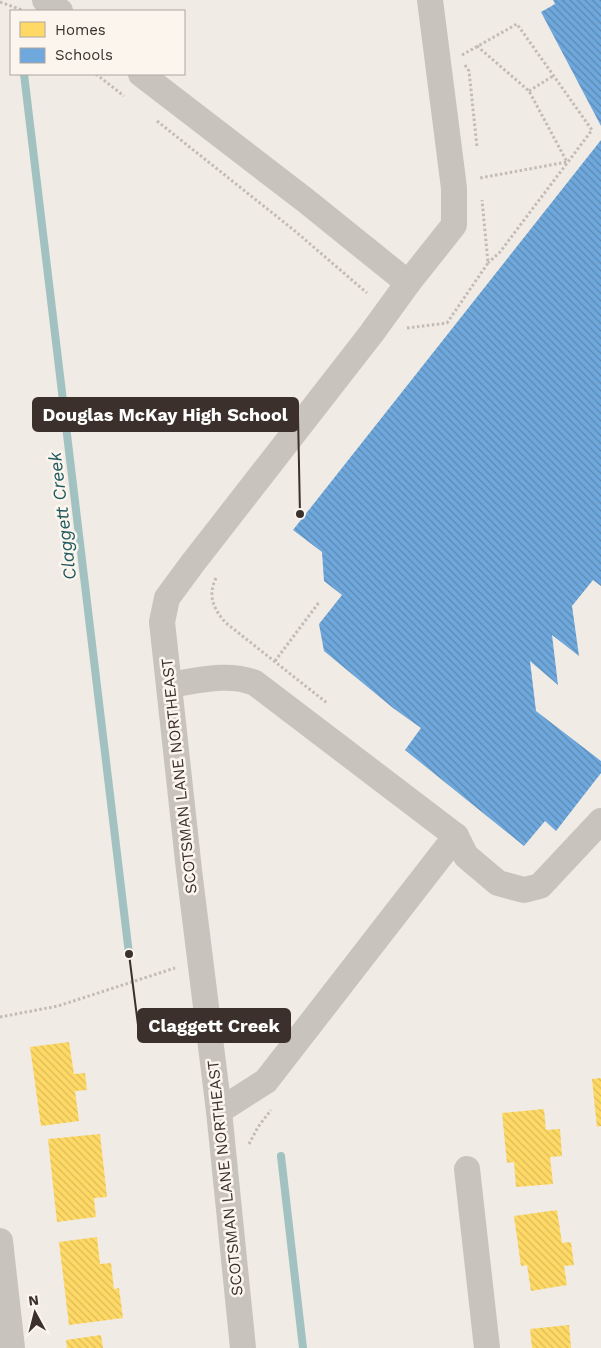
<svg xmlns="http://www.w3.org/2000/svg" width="601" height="1348" font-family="'Work Sans',sans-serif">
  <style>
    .homes { fill: url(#homes-back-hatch) }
    .schools { fill: url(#schools-back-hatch) }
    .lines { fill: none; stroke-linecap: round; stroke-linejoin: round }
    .stream { stroke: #a1c2c1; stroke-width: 8 }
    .path { stroke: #c2bbb6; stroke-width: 3; stroke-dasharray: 2.5 2.5; stroke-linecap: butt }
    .minor { stroke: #c9c3be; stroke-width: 26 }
    .labels { text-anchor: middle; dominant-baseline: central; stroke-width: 5; stroke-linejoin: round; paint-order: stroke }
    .street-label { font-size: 16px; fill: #3b302b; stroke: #fbf5ee }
    .water-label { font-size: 18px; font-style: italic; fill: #1f5a5e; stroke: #fbf5ee }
    .leader { fill: none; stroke: #3b302b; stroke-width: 2 }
    .callout-dot { fill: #3b302b; stroke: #fbf5ee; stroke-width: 2 }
    .callout { fill: #3b302b; stroke: #3b302b; stroke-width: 2 }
    .callout-label { font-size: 18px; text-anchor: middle; font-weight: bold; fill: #fff }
  </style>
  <defs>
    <pattern id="homes-back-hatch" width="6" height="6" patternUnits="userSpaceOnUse" patternTransform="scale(1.25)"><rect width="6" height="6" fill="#ffd966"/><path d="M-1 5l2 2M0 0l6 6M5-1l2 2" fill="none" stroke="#dbbb59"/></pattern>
    <pattern id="schools-back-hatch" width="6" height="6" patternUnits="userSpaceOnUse" patternTransform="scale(1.25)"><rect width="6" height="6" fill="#6fa8dc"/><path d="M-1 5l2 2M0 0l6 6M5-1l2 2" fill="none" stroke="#5c89b3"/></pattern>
  </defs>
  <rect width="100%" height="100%" fill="#f0ebe5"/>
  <!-- homes -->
  <g class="homes">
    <path d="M69,1042L74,1074L85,1073L87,1090L75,1091L79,1121L41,1126L30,1047Z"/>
    <path d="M601,1078V1126L597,1127L592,1079Z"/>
    <path d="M544,1109L546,1130L560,1129L562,1156L550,1157L553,1184L516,1187L514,1162L507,1163L502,1113Z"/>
    <path d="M100,1134L107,1197L94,1198L96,1217L57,1222L48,1139Z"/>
    <path d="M557,1210L562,1243L571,1242L574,1265L564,1266L567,1285L531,1291L527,1265L521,1266L514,1216Z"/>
    <path d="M97,1237L100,1264L111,1263L114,1289L119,1288L123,1318L69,1325L59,1242Z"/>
    <path d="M569,1325L571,1348H532L530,1329Z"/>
    <path d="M101,1335L103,1348H67L66,1340Z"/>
  </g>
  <!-- schools -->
  <g class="schools">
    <path d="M553,0H601V126L541,12L555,4Z"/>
    <path d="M601,140V586L593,580L572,606L579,656L552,635L558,685L530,661L536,711L601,761V773L556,831L545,821L524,846L405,750L421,728L393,708L324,651L319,624L342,595L324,581L322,552L293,530Z"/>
  </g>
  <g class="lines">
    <!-- stream -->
    <g class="stream">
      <path d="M24,74L129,954"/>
      <path d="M281,1156L303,1348"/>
    </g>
    <!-- path -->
    <g class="path">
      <path d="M0,2L22,10"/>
      <path d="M477,46L529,91L567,162L480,178"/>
      <path d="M462,55L517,24L592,130L500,252L488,263"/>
      <path d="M465,65L469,71L477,147"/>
      <path d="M96,74L124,96"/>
      <path d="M529,91L553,76"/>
      <path d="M157,121L295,231L367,293"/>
      <path d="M407,328L447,323L488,263L482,200"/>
      <path d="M216,578C207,596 214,610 226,623L327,703"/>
      <path d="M275,661L320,601"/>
      <path d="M0,1017L58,1006L175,968"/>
      <path d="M249,1144L258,1127L271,1110"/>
    </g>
    <!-- minor -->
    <g class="minor">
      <path d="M45,0L60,11"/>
      <path d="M141,74L305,200L408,283L454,225V188L430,0"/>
      <path d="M169,685C196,681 229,672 255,683L456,836L266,1081L219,1111"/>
      <path d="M456,836L466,856L498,883L524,890L540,886L601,821"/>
      <path d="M467,1169L487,1348"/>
      <path d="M0,1241L12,1348"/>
      <path d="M243,1348L219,1111L189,870L162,622L167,598L192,564L371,334L408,283"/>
    </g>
  </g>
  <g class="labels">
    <!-- street labels -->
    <g class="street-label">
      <text transform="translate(179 776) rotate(-96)">SCOTSMAN LANE NORTHEAST</text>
      <text transform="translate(225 1178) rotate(-96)">SCOTSMAN LANE NORTHEAST</text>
    </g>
    <!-- water labels -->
    <g class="water-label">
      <text transform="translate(62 516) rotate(-97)">Claggett Creek</text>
    </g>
  </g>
  <!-- callouts -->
  <path class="leader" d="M300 514L298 415M129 954L138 1025"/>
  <g class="callout-dot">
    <circle cx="300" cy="514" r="5"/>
    <circle cx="129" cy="954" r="5"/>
  </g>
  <g class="callout">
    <rect x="33" y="398" width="265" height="33" rx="5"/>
    <rect x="138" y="1009" width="152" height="33" rx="5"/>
  </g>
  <g class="callout-label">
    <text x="165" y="421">Douglas McKay High School</text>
    <text x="214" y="1032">Claggett Creek</text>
  </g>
  <!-- legend -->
  <rect x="10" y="10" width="175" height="65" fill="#fbf5ee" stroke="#aea6a0"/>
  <rect x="20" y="22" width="25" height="15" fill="#ffd966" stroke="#aea6a0"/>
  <text x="55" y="35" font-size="15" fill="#3b302b">Homes</text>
  <rect x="20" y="48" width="25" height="15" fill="#6fa8dc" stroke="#aea6a0"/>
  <text x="55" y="60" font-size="15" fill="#3b302b">Schools</text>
  <!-- north arrow -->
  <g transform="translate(35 1313) rotate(353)" stroke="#fbf5ee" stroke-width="4" paint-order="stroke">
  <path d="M0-4L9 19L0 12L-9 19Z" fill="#3b302b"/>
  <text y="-8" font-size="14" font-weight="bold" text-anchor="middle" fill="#3b302b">N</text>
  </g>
</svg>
